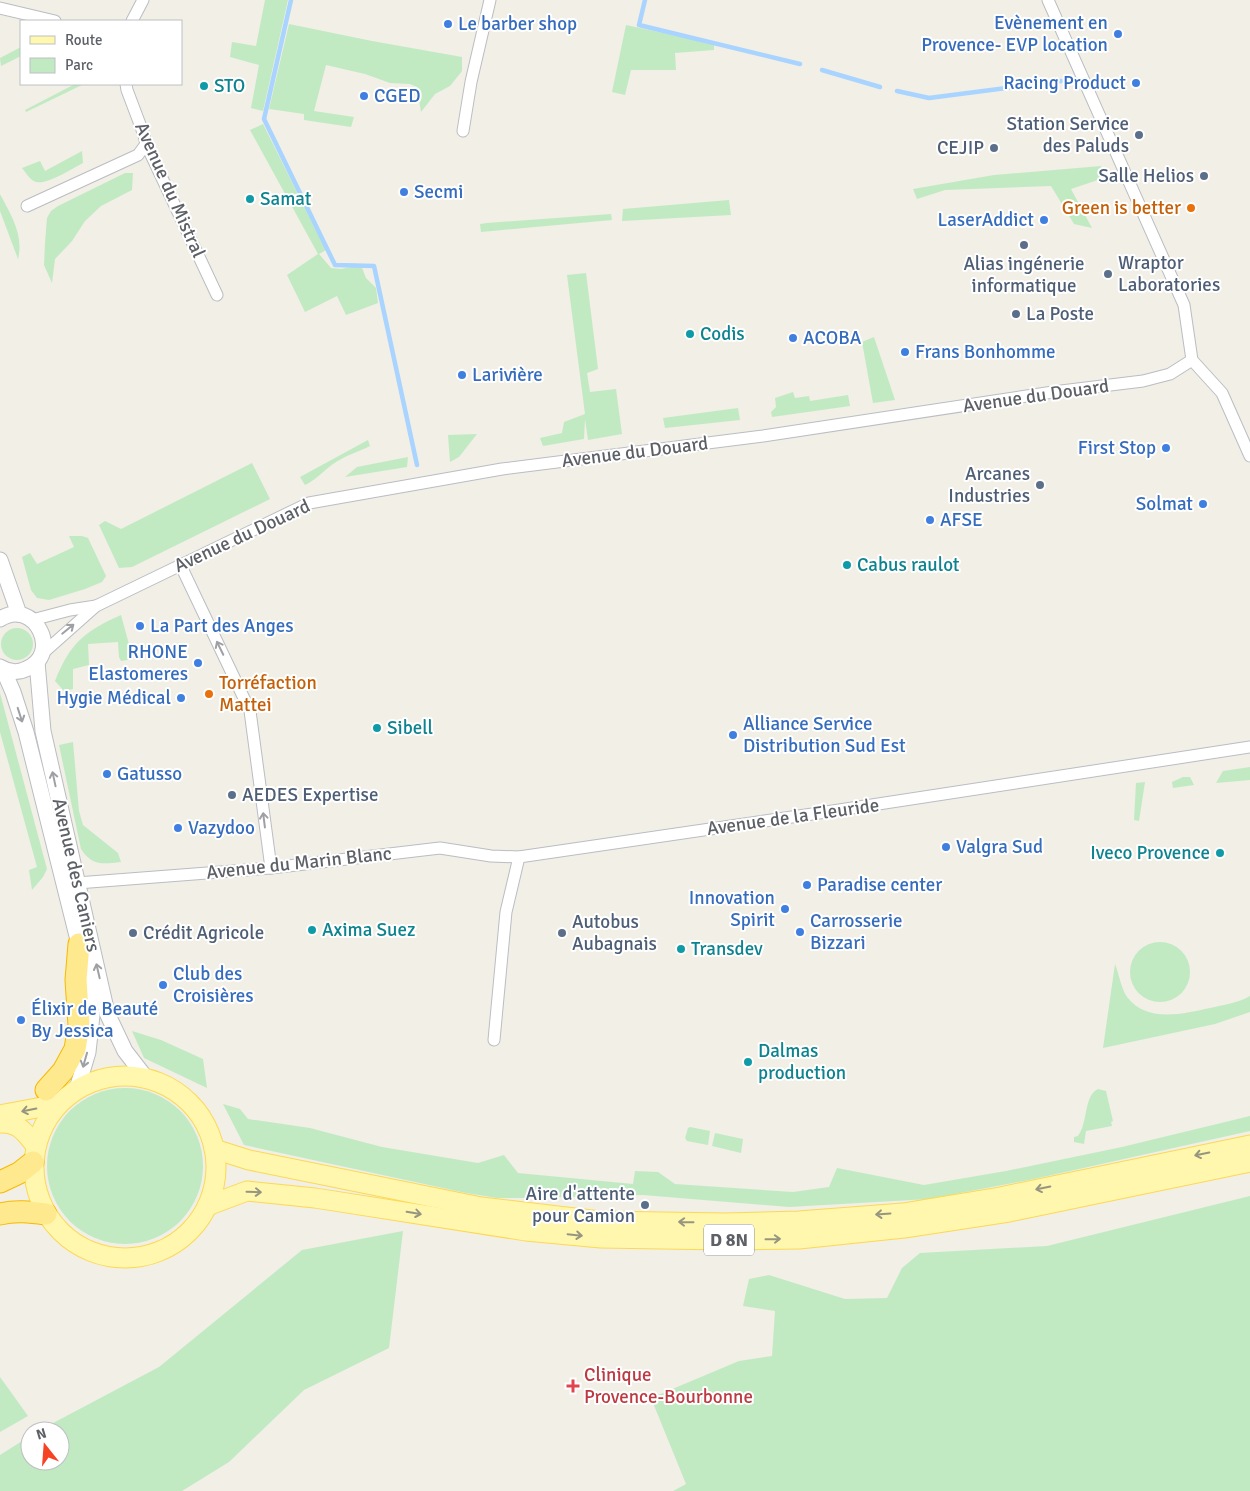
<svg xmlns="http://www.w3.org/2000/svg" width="1250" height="1491" font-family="Signika,sans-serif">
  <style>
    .green { fill: #c1eac3 }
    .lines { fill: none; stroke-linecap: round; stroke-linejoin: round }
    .stream { stroke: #a8d4ff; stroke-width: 4.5 }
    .minor-casing { stroke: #babdc2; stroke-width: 13 }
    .tertiary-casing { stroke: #babdc2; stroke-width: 17 }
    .primary-casing { stroke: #fdd853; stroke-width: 21 }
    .motorway-casing { stroke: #f7b900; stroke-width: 23 }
    .minor { stroke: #fff; stroke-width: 11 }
    .tertiary { stroke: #fff; stroke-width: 15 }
    .primary { stroke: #fff7ad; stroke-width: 19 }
    .motorway { stroke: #ffe98f; stroke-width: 21 }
    .oneway { stroke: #9ea0a4 }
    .oneway2 { stroke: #969680 }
    .shop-dot { fill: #3f7fe0; stroke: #fff; stroke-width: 2 }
    .culture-dot { fill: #0f9aa8; stroke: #fff; stroke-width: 2 }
    .service-dot { fill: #5c6f8a; stroke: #fff; stroke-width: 2 }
    .food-dot { fill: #e8710a; stroke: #fff; stroke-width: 2 }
    .health-dot { fill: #e0444e; stroke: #fff; stroke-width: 2 }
    .labels { text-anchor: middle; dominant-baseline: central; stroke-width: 4; stroke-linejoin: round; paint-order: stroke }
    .shield { fill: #fff; stroke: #8e9095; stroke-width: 1 }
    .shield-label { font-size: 18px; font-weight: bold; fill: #5d6167 }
    .shop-label { font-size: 19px; fill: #366cbe; stroke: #fff; text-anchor: start }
    .culture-label { font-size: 19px; fill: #0d838f; stroke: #fff; text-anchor: start }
    .service-label { font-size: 19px; fill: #4e5e75; stroke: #fff; text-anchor: end }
    .street-label { font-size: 19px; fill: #5d6167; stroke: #fff }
    .food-label { font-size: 19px; fill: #c56008; stroke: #fff; text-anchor: end }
    .health-label { font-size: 19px; fill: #be3a42; stroke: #fff; text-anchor: start }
  </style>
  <rect width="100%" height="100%" fill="#f1efe6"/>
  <!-- green -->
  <g class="green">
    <path d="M265,0H288L263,111L251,108L259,65L230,57L232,42L256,46Z"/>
    <path d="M289,24L372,41L462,57V71L450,86L435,94L421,112L417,87L410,84L390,83L365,74L326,65L314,111L354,117L351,127L304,120V114L269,109Z"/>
    <path d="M626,25L714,44V50L675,53L676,70H631L625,95L612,92Z"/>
    <path d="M21,47V56L1,66L0,58Z"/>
    <path d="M75,84H84L26,112L25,110Z"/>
    <path d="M263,124L326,250L319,254L331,268L341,269L361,265L366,278L376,288L378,303L346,315L337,296L305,312L287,275L318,254L250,130Z"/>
    <path d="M82,151L83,163C73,168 47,185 36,182C30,180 26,173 22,168L40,161L45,171Z"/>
    <path d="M1101,166L1104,178L1071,189L1092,228L1074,224L1051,186L945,190L917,199L913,189L994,175Z"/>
    <path d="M125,173H133L132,190L101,206L85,221L72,241L55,259L52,283L44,265L45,243L47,218L51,211L58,206Z"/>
    <path d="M0,194C11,215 24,235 18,259L0,211Z"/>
    <path d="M729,200L731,215L622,221L623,209Z"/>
    <path d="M611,214L612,220L481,232L480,224L487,223Z"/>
    <path d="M586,273L598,369L587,373L590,392L616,389L622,434L588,440L585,419L584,439L543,446L540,438L562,433L564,422L585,414L567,275Z"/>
    <path d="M874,337L895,400L873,403L862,342Z"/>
    <path d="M793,392L795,398L809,396L810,401L848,395L850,406L772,417L771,412L776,407L775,398Z"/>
    <path d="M738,408L740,420L665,428L663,418Z"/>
    <path d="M477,434L459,457L450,462L448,435Z"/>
    <path d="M368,440L370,446C358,452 344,456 333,464C323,471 316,480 305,485L300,477Z"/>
    <path d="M408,457L407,467L345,477L357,467Z"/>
    <path d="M252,463L270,499L132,567L119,568L99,525L105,521L121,529Z"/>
    <path d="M69,536H82L88,538L106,576L102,582L85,589L49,600L37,598L31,590L22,557L30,553L37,564L74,547Z"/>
    <path d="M121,615L133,659L121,661L119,657L118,642L88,644L89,665L73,669V689L64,691L55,681C70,643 85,631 121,615Z"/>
    <circle cx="17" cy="644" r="16"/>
    <path d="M0,693L47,869L43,877L32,890L29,870L37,867L0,732Z"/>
    <path d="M73,742L79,811L83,825L118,853L121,862C102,864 92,866 81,849L59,745Z"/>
    <path d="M1250,767V780L1216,783L1223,771Z"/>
    <path d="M1183,777H1190L1194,785L1173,788L1172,782Z"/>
    <path d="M1145,782L1139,821L1134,820L1136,783Z"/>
    <circle cx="1160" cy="972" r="30"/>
    <path d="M1115,964C1119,974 1121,988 1127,997C1147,1023 1183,1014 1210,1008C1223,1005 1238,1003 1250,996V1012L1215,1024L1103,1048Z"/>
    <path d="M132,1031L161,1040L203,1059L207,1088L144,1058Z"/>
    <circle cx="125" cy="1166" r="78"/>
    <path d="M1098,1089L1106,1091L1113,1121L1111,1122L1112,1126L1086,1131L1084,1144L1074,1142V1137L1078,1136C1080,1133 1082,1129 1083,1125C1087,1114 1086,1095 1098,1089Z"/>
    <path d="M223,1104L240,1109L248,1119L310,1128L382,1147L478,1163L504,1155L518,1173L633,1184L635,1171L658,1172L675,1184L793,1192L829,1187L837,1168L924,1185L1006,1171L1122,1147L1250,1116V1131L1034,1179L929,1199L789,1207L643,1195L528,1198H497L466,1193L244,1145Z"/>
    <path d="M690,1127L710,1131L708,1145L687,1141L685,1138L688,1128Z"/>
    <path d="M715,1133L743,1139L741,1153L712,1146Z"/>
    <path d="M1250,1196V1491H673L686,1484L651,1398L739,1361L772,1356L775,1311L743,1306L749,1279L769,1275L845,1299L887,1298L902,1268L920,1253L1047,1246Z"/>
    <path d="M403,1231L389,1348L304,1390L229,1462L182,1491H0V1455L30,1436V1461H60V1431H38L159,1367L302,1250Z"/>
    <path d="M0,1377L28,1416L0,1432Z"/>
  </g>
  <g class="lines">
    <!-- stream -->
    <g class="stream">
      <path d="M291,0L264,119L335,265L374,266L417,465"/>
      <path d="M645,0L639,25L800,64"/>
      <path d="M822,70L880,87"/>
      <path d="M897,91L929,98L1061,81"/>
    </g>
    <defs>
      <g id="minor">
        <path d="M1048,0L1184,305L1192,360L1222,393L1250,456"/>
        <path d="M0,8L55,21"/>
        <path d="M132,21L143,0"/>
        <path d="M126,84L127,90L144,135L146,144L217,295"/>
        <path d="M463,131L471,82L490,0"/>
        <path d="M27,206L138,155L146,144"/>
        <path d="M180,564L250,711L271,868"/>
        <path d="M32,620L70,610L96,606"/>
        <path d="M42,654L96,606L309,503L502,469L763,436L1053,392L1143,381L1170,374L1192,360"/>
        <path d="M77,883L271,868L440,848L491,856L519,857"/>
        <path d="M494,1040L506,912L519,857L826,812L1250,747"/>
      </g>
      <g id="tertiary">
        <path d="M0,560L19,614"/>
        <path d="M0,619C35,597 63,655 26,669C18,673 8,672 0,667"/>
        <path d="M37,662L43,731L107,1013L125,1051L146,1078"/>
        <path d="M3,669L13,692L26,732L79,944L92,1015L88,1052L77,1089"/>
      </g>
      <g id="primary">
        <circle cx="125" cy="1167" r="91"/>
        <path d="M0,1115L58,1104"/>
        <path d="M0,1123C19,1122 25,1133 36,1146"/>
        <path d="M214,1149L249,1160L481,1207L600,1221L726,1223L799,1221L903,1213L1000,1197L1250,1145"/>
        <path d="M207,1206L247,1191L315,1198L526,1231L601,1238L725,1240L799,1239L904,1228L1009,1212L1250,1162"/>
      </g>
      <g id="motorway">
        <path d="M46,1090L63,1071L75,1049L79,1025L76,980L79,944"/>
        <path d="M0,1182L19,1173L33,1162"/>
        <path d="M0,1214C15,1210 31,1212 46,1214"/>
      </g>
    </defs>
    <!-- minor casing -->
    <use href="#minor" class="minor-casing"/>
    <!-- tertiary casing -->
    <use href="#tertiary" class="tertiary-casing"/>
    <!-- primary casing -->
    <use href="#primary" class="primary-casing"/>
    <!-- motorway casing -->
    <use href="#motorway" class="motorway-casing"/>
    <!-- minor -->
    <use href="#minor" class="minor"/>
    <!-- tertiary -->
    <use href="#tertiary" class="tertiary"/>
    <!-- primary -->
    <use href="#primary" class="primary"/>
    <!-- motorway -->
    <use href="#motorway" class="motorway"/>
  </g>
  <!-- one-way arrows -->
  <defs><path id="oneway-shaft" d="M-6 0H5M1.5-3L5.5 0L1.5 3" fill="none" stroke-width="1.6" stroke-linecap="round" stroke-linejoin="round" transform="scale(1.25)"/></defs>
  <g class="oneway">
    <use href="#oneway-shaft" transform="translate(68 629) rotate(-39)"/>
    <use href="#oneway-shaft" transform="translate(220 648) rotate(-116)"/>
    <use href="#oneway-shaft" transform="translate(20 715) rotate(72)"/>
    <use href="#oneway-shaft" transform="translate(54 779) rotate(-102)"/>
    <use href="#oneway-shaft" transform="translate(264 820) rotate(-97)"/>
    <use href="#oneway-shaft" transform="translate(98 971) rotate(-103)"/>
    <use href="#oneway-shaft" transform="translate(85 1060) rotate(106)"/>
  </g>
  <g class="oneway2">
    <use href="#oneway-shaft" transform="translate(29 1110) rotate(169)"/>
    <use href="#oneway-shaft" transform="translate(1202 1154) rotate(168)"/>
    <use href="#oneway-shaft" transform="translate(1043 1188) rotate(168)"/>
    <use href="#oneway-shaft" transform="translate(254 1192) rotate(2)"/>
    <use href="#oneway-shaft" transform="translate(414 1213) rotate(9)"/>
    <use href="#oneway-shaft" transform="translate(883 1214) rotate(176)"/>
    <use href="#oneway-shaft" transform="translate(686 1222) rotate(-179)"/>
    <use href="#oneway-shaft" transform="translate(575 1235) rotate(6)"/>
    <use href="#oneway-shaft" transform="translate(773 1239) rotate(-1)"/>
  </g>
  <!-- markers -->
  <g class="shop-dot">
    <circle cx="448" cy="24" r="5"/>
    <circle cx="1118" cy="34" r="5"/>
    <circle cx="1136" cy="83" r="5"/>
    <circle cx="364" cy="96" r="5"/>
    <circle cx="404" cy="192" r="5"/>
    <circle cx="1044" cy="220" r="5"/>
    <circle cx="793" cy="338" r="5"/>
    <circle cx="905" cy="352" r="5"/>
    <circle cx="462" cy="375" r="5"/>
    <circle cx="1166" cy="448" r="5"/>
    <circle cx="1203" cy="504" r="5"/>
    <circle cx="930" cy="520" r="5"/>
    <circle cx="140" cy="626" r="5"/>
    <circle cx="198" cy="663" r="5"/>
    <circle cx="181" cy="698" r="5"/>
    <circle cx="733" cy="735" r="5"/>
    <circle cx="107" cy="774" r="5"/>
    <circle cx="178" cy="828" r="5"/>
    <circle cx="946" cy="847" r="5"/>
    <circle cx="807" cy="885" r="5"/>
    <circle cx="785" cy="909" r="5"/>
    <circle cx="800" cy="932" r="5"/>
    <circle cx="163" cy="985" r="5"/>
    <circle cx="21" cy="1020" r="5"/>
  </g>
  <g class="culture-dot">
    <circle cx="204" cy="86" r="5"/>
    <circle cx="250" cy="199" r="5"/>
    <circle cx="690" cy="334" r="5"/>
    <circle cx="847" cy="565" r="5"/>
    <circle cx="377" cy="728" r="5"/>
    <circle cx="1220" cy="853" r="5"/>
    <circle cx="312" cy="930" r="5"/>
    <circle cx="681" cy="949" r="5"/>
    <circle cx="748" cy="1062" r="5"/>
  </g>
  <g class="service-dot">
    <circle cx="1139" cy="135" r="5"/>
    <circle cx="994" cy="148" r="5"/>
    <circle cx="1204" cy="176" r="5"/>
    <circle cx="1024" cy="245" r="5"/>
    <circle cx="1108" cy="274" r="5"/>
    <circle cx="1016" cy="314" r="5"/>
    <circle cx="1040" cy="485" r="5"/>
    <circle cx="232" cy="795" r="5"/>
    <circle cx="133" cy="933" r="5"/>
    <circle cx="562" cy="933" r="5"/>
    <circle cx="645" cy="1205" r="5"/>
  </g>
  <g class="food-dot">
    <circle cx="1191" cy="208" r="5"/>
    <circle cx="209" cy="694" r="5"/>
  </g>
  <path class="health-dot" d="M570.5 1378.5h5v5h5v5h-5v5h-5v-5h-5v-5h5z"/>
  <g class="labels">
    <!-- shield labels -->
    <rect class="shield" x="704" y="1224.5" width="50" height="31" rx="4"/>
    <g class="shield-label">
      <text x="729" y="1240">D 8N</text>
    </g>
    <!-- shop labels -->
    <g class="shop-label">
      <text x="1108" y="23" text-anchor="end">Evènement en<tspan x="1108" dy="22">Provence- EVP location</tspan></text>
      <text x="458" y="24">Le barber shop</text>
      <text x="1126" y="83" text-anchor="end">Racing Product</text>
      <text x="374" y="96">CGED</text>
      <text x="414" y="192">Secmi</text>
      <text x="1034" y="220" text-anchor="end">LaserAddict</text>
      <text x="803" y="338">ACOBA</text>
      <text x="915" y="352">Frans Bonhomme</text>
      <text x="472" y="375">Larivière</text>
      <text x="1156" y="448" text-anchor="end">First Stop</text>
      <text x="1193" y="504" text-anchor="end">Solmat</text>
      <text x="940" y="520">AFSE</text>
      <text x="150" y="626">La Part des Anges</text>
      <text x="188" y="652" text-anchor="end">RHONE<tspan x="188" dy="22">Elastomeres</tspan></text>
      <text x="171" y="698" text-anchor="end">Hygie Médical</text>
      <text x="743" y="724">Alliance Service<tspan x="743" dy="22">Distribution Sud Est</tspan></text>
      <text x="117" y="774">Gatusso</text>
      <text x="188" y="828">Vazydoo</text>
      <text x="956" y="847">Valgra Sud</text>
      <text x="817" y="885">Paradise center</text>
      <text x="775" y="898" text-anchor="end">Innovation<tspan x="775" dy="22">Spirit</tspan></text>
      <text x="810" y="921">Carrosserie<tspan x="810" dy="22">Bizzari</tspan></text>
      <text x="173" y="974">Club des<tspan x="173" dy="22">Croisières</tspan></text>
      <text x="31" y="1009">Élixir de Beauté<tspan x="31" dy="22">By Jessica</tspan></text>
    </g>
    <!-- culture labels -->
    <g class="culture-label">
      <text x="214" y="86">STO</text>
      <text x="260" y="199">Samat</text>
      <text x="700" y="334">Codis</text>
      <text x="857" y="565">Cabus raulot</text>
      <text x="387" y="728">Sibell</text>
      <text x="1210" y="853" text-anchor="end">Iveco Provence</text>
      <text x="322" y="930">Axima Suez</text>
      <text x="691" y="949">Transdev</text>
      <text x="758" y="1051">Dalmas<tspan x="758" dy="22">production</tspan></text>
    </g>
    <!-- service labels -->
    <g class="service-label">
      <text x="1129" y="124">Station Service<tspan x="1129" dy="22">des Paluds</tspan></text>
      <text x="984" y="148">CEJIP</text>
      <text x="1194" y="176">Salle Helios</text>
      <text x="1118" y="263" text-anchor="start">Wraptor<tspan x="1118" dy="22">Laboratories</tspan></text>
      <text x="1024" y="264" text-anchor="middle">Alias ingénerie<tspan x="1024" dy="22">informatique</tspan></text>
      <text x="1026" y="314" text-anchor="start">La Poste</text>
      <text x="1030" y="474">Arcanes<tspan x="1030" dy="22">Industries</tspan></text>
      <text x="242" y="795" text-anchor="start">AEDES Expertise</text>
      <text x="572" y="922" text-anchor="start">Autobus<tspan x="572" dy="22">Aubagnais</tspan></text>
      <text x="143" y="933" text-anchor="start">Crédit Agricole</text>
      <text x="635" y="1194">Aire d'attente<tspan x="635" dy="22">pour Camion</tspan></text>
    </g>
    <!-- street labels -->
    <g class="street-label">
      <text transform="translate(170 190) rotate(66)">Avenue du Mistral</text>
      <text transform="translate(1036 396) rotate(-8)">Avenue du Douard</text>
      <text transform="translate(635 452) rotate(-7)">Avenue du Douard</text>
      <text transform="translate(242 536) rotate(-25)">Avenue du Douard</text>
      <text transform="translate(793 817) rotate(-8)">Avenue de la Fleuride</text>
      <text transform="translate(299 863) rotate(-6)">Avenue du Marin Blanc</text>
      <text transform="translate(76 875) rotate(77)">Avenue des Caniers</text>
    </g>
    <!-- food labels -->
    <g class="food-label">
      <text x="1181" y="208">Green is better</text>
      <text x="219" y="683" text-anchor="start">Torréfaction<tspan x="219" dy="22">Mattei</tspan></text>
    </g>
    <!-- health labels -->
    <g class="health-label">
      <text x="584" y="1375">Clinique<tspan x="584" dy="22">Provence-Bourbonne</tspan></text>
    </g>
  </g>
  <!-- legend -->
  <rect x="20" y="20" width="162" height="65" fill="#ffffff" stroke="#bec0c2"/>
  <rect x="30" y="36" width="25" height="8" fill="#fff7ad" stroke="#bec0c2"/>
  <text x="65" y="45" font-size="15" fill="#5d6167">Route</text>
  <rect x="30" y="58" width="25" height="15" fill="#c1eac3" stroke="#bec0c2"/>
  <text x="65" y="70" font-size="15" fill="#5d6167">Parc</text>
  <!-- north arrow -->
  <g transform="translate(45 1446) rotate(343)"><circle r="24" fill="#ffffff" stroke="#bec0c2"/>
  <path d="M0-4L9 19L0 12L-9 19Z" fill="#f74325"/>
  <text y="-8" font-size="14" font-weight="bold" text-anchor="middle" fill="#5d6167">N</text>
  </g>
</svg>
